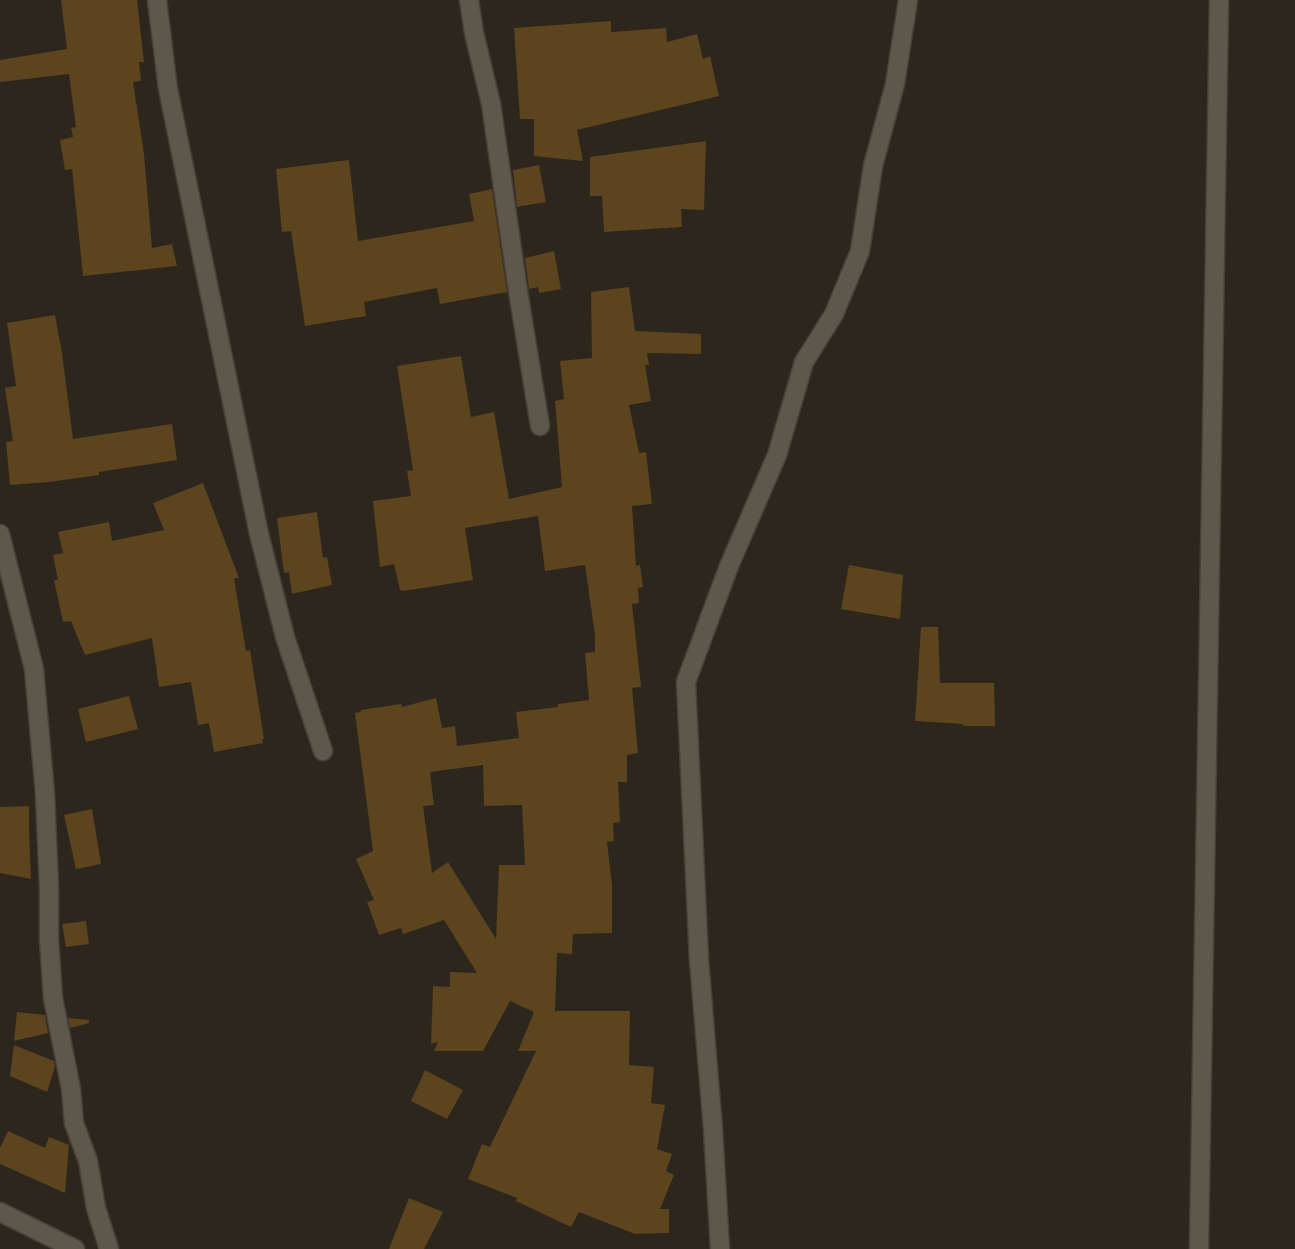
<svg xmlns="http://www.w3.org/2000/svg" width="1295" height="1249" font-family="Arial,sans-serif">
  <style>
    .building { fill: #5b441e; fill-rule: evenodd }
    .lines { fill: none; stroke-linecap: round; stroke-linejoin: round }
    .minor-casing { stroke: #47413a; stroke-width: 21 }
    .minor { stroke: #5e574c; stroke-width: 18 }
  </style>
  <rect width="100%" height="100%" fill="#2d261d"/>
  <!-- building -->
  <g class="building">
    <path d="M61,0H137L144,62H139L141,81L133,82L144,154L152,248L172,244L177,266L83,276L72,169L65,170L60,140L73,137L71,128L76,127L69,74L0,82V60L67,49Z"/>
    <path d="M611,21V32L666,28L667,42L697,34L703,59L710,56L719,96L577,130L583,161L534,156V119H520L514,28Z"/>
    <path d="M706,141L704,210L681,209L682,227L604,232L602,196H590V157Z"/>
    <path d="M349,160L358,241L474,221L469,194L492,189L507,292L440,304L437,288L364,302L366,316L305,326L291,231L282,232L276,169Z"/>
    <path d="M539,165L546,202L517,207L513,170Z"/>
    <path d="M554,251L561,289L539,293L538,287L529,289L525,258Z"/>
    <path d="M629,287L635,331L701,334V354L647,353L649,365H645L651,401L629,405L639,453L646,452L652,504L632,506L636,566L640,565L643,587L638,588L639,603L632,604L641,687L632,688L638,753L627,755V782H618L620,822L613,823L614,841L607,842L612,886V933L573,934L572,954L557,953L555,1011H630L629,1065L654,1067L651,1103L665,1105L657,1149L672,1154L666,1171L674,1175L660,1209H669V1233L635,1234L579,1212L571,1227L516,1201L517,1198L468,1179L482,1144L490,1147L536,1051H518L534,1012L510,1001L483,1051H434L438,1042L431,1044L433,986L450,987V972L477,973L444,920L403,934L401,928L379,935L367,902L374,900L356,859L373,851L355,713L361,712V710L401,704L402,707L436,698L442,728L455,726L457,746L519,738L516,712L558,707V704L589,700L585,653L595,652V635L585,565L545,571L538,516L465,528L473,580L404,591L400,590L394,564L380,567L373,501L411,496L407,471L413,470L397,366L461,356L471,417L494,412L509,499L562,487L555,401L564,399L560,361L592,358L591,292ZM483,765L484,806L522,805L525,865H499L496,939L448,862L432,873L423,806L434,805L430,772Z"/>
    <path d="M55,315L62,353L73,439L172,424L177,460L99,472V475L49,482L10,485L6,442L13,441L5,388L16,386L7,323Z"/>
    <path d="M203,483L239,578H234L246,651L250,650L264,739H262L263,743L214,752L209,723L198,725L191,682L159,687L152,638L85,655L71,621L63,622L54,580H58L53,555L63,553L58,532L109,522L112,541L164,530L153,503Z"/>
    <path d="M317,512L323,558L327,557L332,585L292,594L289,572L284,573L277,518Z"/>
    <path d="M849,565L903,575L900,619L841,609Z"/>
    <path d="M921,627H938L940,683H994L995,726H963V724L915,721Z"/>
    <path d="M129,696L138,729L86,742L78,709Z"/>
    <path d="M29,806V830L31,879L0,873V807Z"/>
    <path d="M92,809L101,864L76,869L64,815Z"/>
    <path d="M86,921L89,944L66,947L62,924Z"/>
    <path d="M17,1012L45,1015L48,1033L14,1041Z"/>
    <path d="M68,1018L89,1020V1023L70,1028Z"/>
    <path d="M14,1045L54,1061L55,1067L47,1092L10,1076Z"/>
    <path d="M425,1070L463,1090L447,1119L411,1101Z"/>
    <path d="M8,1131L45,1148L49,1137L69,1145L65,1193L0,1164V1148Z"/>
    <path d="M409,1198L443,1212L424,1249H389Z"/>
  </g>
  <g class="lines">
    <defs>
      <g id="minor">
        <path d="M157,0L168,89L259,534L285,637L323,751"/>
        <path d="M469,0L474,33L491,104L518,291L540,426"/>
        <path d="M0,534L34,669L45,794L49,886V939L53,998L71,1089L74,1123L88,1161L96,1208L109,1249"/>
        <path d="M0,1212L75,1249"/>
        <path d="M720,1249L713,1129L699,960L686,682L729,566L777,455L804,362L834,314L860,251L873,166L895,84L908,0"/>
        <path d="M1199,1249L1219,0"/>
      </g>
    </defs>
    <!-- minor casing -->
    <use href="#minor" class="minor-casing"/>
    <!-- minor -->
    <use href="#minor" class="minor"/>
  </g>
</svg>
